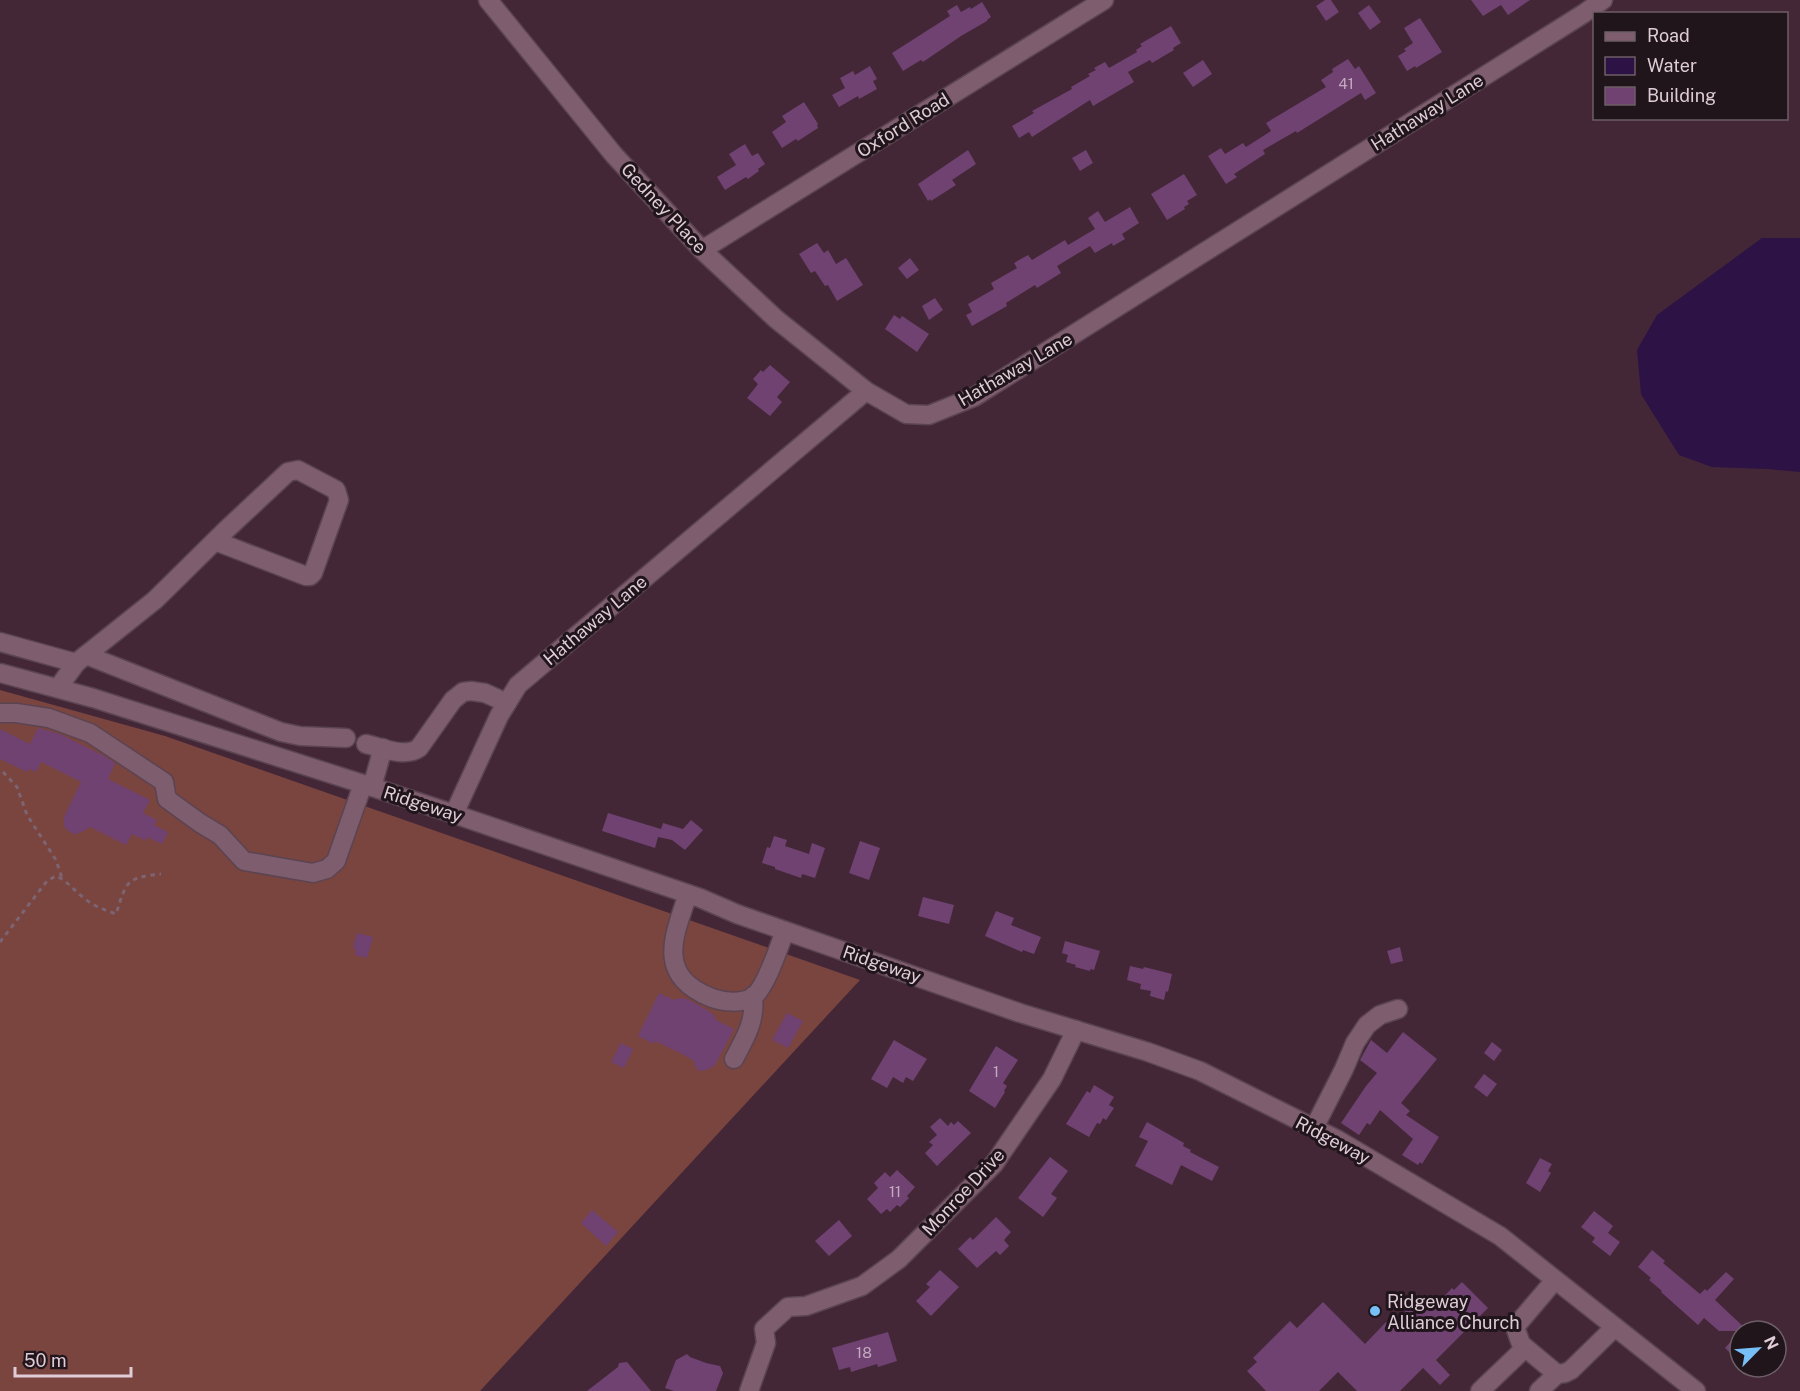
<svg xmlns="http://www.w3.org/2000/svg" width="1800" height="1391" font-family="'Public Sans',sans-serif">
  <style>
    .grass { fill: #7a443f }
    .water { fill: #2c1245 }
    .building { fill: #6f4272 }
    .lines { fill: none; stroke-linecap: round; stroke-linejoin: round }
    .minor-casing { stroke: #5b4452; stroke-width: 21 }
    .path { stroke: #7d6472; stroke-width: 3; stroke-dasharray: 4.5 4.5; stroke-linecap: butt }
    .minor { stroke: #7d5d6e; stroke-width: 18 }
    .poi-dot { fill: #76c0f7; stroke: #21151c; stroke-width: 2 }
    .labels { text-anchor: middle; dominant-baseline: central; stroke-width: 6; stroke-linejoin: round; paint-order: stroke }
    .number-label { font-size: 15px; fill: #c3aabd }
    .street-label { font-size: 18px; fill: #dfccd6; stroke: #21151c }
    .poi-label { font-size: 18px; fill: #dfccd6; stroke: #21151c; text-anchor: start }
  </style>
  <rect width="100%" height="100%" fill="#432737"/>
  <!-- grass -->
  <path class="grass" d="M0,690L165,736L860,980L480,1391H0Z"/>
  <!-- water -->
  <path class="water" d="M1762,238H1800V472L1768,469L1712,467L1679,455L1641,394L1637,350L1657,315Z"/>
  <!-- building -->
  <g class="building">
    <path d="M1325,0H1331L1339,12L1326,21L1316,6Z"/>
    <path d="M1471,0H1530L1508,15L1501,5L1483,16Z"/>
    <path d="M982,2L991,17L987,20V21L961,36L923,62L921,60L903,71L892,53L950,16L947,11L957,5L961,12L970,7L971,9Z"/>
    <path d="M1369,5L1381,22L1370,30L1358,13Z"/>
    <path d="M1420,18L1442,52L1416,68L1415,66L1407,71L1398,56L1406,51L1404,49L1413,43L1404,28Z"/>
    <path d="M1171,26L1181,43L1173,48L1174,50L1152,63L1150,60L1128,72L1134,82L1093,106L1090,100L1032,137L1029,132L1019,138L1012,126L1034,113L1032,111L1072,89L1071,87L1090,76L1088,74L1096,70L1094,68L1105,62L1109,68L1137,52L1136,50L1142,46L1140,44Z"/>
    <path d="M1348,59L1355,69L1359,66L1376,93L1365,100L1361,93L1297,133L1296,131L1263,150L1265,154L1234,174L1237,177L1226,184L1208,156L1221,148L1225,154L1243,143L1246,147L1271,131L1266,123L1326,87L1321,80L1333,72L1332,69Z"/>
    <path d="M1203,60L1212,74L1193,87L1183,73Z"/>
    <path d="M870,66L877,79L873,81L877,89L859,99L858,96L839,107L832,95L845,88L840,78L853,71L855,75Z"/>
    <path d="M804,102L818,124L817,125L818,128L798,141L796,139L782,148L772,132L786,122L782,116Z"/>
    <path d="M745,144L752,156L758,153L765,164L758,169L759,171L748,179L746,177L725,190L717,177L736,165L729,154Z"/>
    <path d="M968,150L976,164L952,180L956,185L931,201L930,199L928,201L918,184Z"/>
    <path d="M1086,150L1093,163L1080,171L1072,158Z"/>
    <path d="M1184,174L1197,195L1187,201L1189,204L1184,207L1185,209L1167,220L1151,194Z"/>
    <path d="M1130,207L1139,223L1122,234L1125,239L1113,246L1112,243L1095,253L1090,246L1057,266L1061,273L1037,288L1035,285L1006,303L1007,306L972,326L966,315L972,312L968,304L994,289L991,283L1017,268L1014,263L1028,255L1032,260L1065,240L1068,245L1095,229L1088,218L1098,211L1105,222Z"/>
    <path d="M817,243L824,253L828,250L836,264L846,258L863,285L837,301L828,285L825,286L815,271L811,273L799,254Z"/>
    <path d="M910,258L919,270L907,279L898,268Z"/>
    <path d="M935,298L943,310L929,320L922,306Z"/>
    <path d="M894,315L900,319L902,316L929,334L917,352L885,329Z"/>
    <path d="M770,365L790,382L777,397L782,402L770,416L747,398L758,384L753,379L761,370L763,372Z"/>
    <path d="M38,728L60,734L104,756L115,763L108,779L150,800L143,813L157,820L154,825L168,832L162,844L147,837L146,841L132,834L126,845L90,827L80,833L74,834L68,831L64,826V817L81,782L41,762L36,772L29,769L27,772L0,759V729L30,744Z"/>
    <path d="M608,813L661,829L660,832L663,823L683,829L691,820L703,830L685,850L672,840L658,837L655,848L602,831Z"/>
    <path d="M774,836L787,840L785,846L809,854L812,843L825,848L815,878L802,874L801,878L775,869V867L762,863L767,847L770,848Z"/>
    <path d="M860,841L880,848L869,880L849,873Z"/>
    <path d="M923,897L954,905L949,924L918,916Z"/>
    <path d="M996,911L1014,918L1011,925L1041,937L1034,954L1023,950L1022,952L985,936Z"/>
    <path d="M357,933L373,937L367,958L355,955L356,949L353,948Z"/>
    <path d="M1065,941L1100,951L1094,970L1090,969V971L1075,967L1076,965L1066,962L1068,955L1062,953Z"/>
    <path d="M1400,947L1403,961L1391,964L1387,951Z"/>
    <path d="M1130,966L1143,969L1144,967L1172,974L1168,992L1166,991L1164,1000L1150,996L1151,991L1140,989L1141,984L1127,980Z"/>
    <path d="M659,993L674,1000L680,998L687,999L707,1010L714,1015L716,1020L734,1029L715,1065L707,1070L699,1071L695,1066L694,1061L682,1054L655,1041L654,1044L638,1036Z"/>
    <path d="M787,1013L803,1021L788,1048L772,1040Z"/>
    <path d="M1403,1032L1437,1059L1401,1103L1410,1111L1406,1115L1439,1137L1422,1164L1420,1162L1418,1165L1402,1155L1413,1139L1380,1110L1370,1125L1367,1123L1359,1135L1341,1123L1366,1086L1377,1073L1360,1060L1371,1040L1387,1053Z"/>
    <path d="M894,1040L927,1059L913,1081L906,1077L903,1083L893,1077L887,1088L871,1079Z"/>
    <path d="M1492,1042L1502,1050L1494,1061L1484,1053Z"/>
    <path d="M621,1043L633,1049L624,1068L611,1062Z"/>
    <path d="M996,1046L1018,1060L1003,1083L1007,1086L1004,1091L1005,1092L995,1108L969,1091Z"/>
    <path d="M1484,1074L1497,1084L1487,1097L1474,1087Z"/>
    <path d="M1094,1085L1114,1097L1109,1105L1114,1108L1106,1120L1103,1118L1100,1124L1097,1123L1089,1137L1066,1124L1087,1091L1090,1093Z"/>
    <path d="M940,1118L948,1126L951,1122L954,1125L958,1121L971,1133L937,1166L925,1153L933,1145L929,1142L937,1135L930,1127Z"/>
    <path d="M1147,1122L1184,1143L1183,1146L1191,1150L1190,1152L1219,1167L1212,1181L1181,1165L1172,1185L1135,1166L1148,1141L1139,1137Z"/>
    <path d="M1050,1157L1068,1171L1051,1194L1057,1198L1043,1217L1018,1198Z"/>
    <path d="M1540,1158L1552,1164L1548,1171L1551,1173L1540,1192L1526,1183Z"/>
    <path d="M897,1170L915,1187L907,1196L909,1198L900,1207L897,1205L890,1212L887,1209L881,1214L867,1199L878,1188L874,1183L885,1172L890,1177Z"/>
    <path d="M592,1210L618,1232L606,1246L581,1223Z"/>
    <path d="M1594,1211L1613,1226L1608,1233L1620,1242L1610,1256L1592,1242L1595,1238L1581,1227Z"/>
    <path d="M996,1217L1011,1232L1004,1240L1009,1246L1000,1255L996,1251L977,1268L958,1249L970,1237L973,1240Z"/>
    <path d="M839,1220L852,1236L829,1256L815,1241Z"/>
    <path d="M1652,1250L1665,1261L1663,1263L1700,1294L1705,1289L1707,1291L1726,1272L1734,1279L1715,1300L1748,1331H1719L1704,1318L1698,1325L1661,1292L1662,1291L1649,1280L1651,1278L1638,1267Z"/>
    <path d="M940,1270L959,1287L931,1316L916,1301L930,1287L926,1284Z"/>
    <path d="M1462,1282L1488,1308L1436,1360L1450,1375L1440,1385L1423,1368L1400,1391H1357L1338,1372L1319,1391H1266L1247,1371L1257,1362L1253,1358L1290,1321L1297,1328L1323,1302L1365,1344L1386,1322L1390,1326L1420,1297L1432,1309L1452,1288L1454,1290Z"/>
    <path d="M1740,1331V1362L1725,1348Z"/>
    <path d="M888,1332L897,1361L878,1367L877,1364L851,1372L850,1367L839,1370L832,1348Z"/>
    <path d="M687,1354L690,1357L706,1363L720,1366L723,1373L716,1391H674L665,1388L676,1360Z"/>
    <path d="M627,1362L651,1391H587L618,1367L619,1363Z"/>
  </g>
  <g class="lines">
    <defs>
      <g id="minor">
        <path d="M488,0L614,155L702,250L776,319L866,391L906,414L929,415L974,397L1583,14L1603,0"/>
        <path d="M702,250L1104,0"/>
        <path d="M0,642L76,663"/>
        <path d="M86,655L281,732L300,736L346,738"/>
        <path d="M0,673L93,698L363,784L454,814L700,898L737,914L1020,1013L1148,1052L1200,1071L1338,1140L1500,1236L1696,1391"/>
        <path d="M58,688L76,663L155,600L226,530L288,472L298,470L336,490L339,500L313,573L310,576H306L215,541"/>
        <path d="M0,713H16L49,718L90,733L164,782L167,799L200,823L220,835L244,861L313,873L327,869L336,861L363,784"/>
        <path d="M366,744C383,748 405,758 419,748L453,700L463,692L471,691L485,693L507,703"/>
        <path d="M372,787L383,748"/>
        <path d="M454,814L499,716L518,685L866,391"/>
        <path d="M688,894C673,938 656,976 712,998C724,1002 741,1004 753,997C766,988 779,946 785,931"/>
        <path d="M734,1059C745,1038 756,1021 753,996"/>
        <path d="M1314,1128L1344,1069L1355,1043L1367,1025L1380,1015L1398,1009"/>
        <path d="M1555,1280L1515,1327L1521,1344L1557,1374L1565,1373L1571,1370L1615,1327"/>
        <path d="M749,1391L766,1343L764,1329L788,1307L806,1306L862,1286L899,1259L994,1164L1052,1079L1076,1030"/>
        <path d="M1480,1391L1525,1348"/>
        <path d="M1539,1391L1557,1374"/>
      </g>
    </defs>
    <!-- minor casing -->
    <use href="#minor" class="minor-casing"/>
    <!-- path -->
    <g class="path">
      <path d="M3,772L17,787L27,815L56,860L62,878"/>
      <path d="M0,942L47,881L56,876C68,881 74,891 84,898C93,906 105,910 116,914C127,881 125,878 161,874"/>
    </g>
    <!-- minor -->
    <use href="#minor" class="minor"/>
  </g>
  <!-- markers -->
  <circle class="poi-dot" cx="1375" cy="1311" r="6"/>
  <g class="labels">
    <!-- number labels -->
    <g class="number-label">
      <text x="1346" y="83">41</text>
      <text x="996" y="1071">1</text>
      <text x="895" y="1191">11</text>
      <text x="864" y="1352">18</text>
    </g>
    <!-- street labels -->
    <g class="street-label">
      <text transform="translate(1427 112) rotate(-32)">Hathaway Lane</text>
      <text transform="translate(903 125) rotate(-32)">Oxford Road</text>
      <text transform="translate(664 208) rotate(47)">Gedney Place</text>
      <text transform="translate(1015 369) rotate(-30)">Hathaway Lane</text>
      <text transform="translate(595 620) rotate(-40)">Hathaway Lane</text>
      <text transform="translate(423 804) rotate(18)">Ridgeway</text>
      <text transform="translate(882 964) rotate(19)">Ridgeway</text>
      <text transform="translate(1333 1140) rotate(28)">Ridgeway</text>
      <text transform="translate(963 1192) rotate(-47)">Monroe Drive</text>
    </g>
    <!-- poi labels -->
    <g class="poi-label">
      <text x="1387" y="1301">Ridgeway<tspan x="1387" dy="21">Alliance Church</tspan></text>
    </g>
  </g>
  <!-- legend -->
  <rect x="1593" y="12" width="195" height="108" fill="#21151c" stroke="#6d5e66" stroke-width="1.5"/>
  <rect x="1605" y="32" width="30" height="9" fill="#7d5d6e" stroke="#6d5e66" stroke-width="1.5"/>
  <text x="1647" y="42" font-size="18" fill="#dfccd6">Road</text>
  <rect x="1605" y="57" width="30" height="18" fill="#2c1245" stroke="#6d5e66" stroke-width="1.5"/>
  <text x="1647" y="72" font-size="18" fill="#dfccd6">Water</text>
  <rect x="1605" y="87" width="30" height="18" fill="#6f4272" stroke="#6d5e66" stroke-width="1.5"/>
  <text x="1647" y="102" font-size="18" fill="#dfccd6">Building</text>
  <!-- north arrow -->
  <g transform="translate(1758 1349) rotate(65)"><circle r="28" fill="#21151c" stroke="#6d5e66" stroke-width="1.5"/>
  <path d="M0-4.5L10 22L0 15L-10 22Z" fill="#76c0f7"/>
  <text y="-9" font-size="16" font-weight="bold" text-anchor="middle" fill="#dfccd6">N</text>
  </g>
  <!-- scale -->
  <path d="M15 1367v9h116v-9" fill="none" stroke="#dfccd6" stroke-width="3"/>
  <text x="24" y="1367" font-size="18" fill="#dfccd6" stroke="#21151c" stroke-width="4.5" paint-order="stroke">50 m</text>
</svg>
